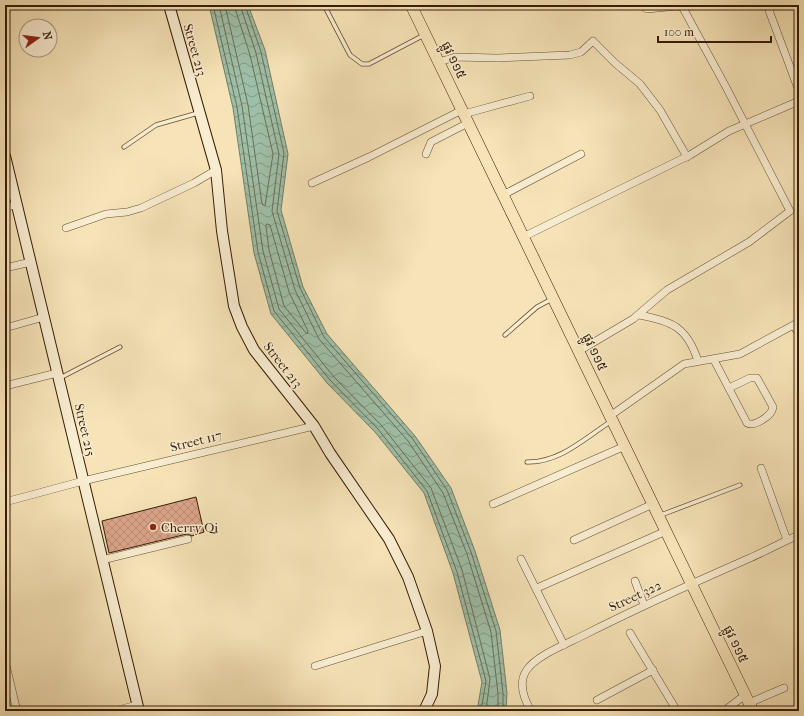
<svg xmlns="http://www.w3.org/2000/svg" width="804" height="716" font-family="'IM FELL French Canon','Noto Sans Khmer',serif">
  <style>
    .water { fill: url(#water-waves); stroke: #757e66 }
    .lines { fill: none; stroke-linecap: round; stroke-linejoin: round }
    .shore { stroke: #6a6e56; stroke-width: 1 }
    .building { fill: url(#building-cross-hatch); stroke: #371c03 }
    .lane-casing { stroke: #674e30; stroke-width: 5 }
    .street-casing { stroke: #674e30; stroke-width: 8 }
    .secondary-casing { stroke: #371c03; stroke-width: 12 }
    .primary-casing { stroke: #371c03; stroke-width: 12 }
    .lane { stroke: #f9edd1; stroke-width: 3.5 }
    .street { stroke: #f9edd1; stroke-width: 7 }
    .secondary { stroke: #f9edd1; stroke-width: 10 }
    .primary { stroke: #f6e4b8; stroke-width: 11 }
    .poi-dot { fill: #8f2418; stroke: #f9edd1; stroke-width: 1.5 }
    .labels { text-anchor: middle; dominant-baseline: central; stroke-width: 3; stroke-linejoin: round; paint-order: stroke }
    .street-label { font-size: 13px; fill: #371c03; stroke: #f9edd1 }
    .poi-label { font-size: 13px; fill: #371c03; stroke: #f9edd1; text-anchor: start }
  </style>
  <defs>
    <pattern id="water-waves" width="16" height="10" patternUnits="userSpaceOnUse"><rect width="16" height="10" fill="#9ebfa8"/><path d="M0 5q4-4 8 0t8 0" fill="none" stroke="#829a87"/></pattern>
    <pattern id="building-cross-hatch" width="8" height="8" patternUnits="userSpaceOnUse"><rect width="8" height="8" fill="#dca58b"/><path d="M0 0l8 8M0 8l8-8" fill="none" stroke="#bd8d76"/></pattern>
  </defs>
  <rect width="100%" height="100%" fill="#f6e4b8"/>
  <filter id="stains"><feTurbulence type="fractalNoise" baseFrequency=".005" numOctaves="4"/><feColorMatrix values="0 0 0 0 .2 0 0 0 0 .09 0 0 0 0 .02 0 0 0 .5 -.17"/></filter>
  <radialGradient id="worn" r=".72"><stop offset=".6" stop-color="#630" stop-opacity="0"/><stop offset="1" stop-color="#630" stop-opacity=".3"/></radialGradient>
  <!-- water -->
  <path class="water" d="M209,5H248L265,50L288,154L281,210L303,287L327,334L415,436L451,488L475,551L500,630L507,693L506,711H477L482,682L453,573L424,493L375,432L327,383L271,314L254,253L233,108Z"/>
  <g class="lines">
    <!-- shore -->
    <g class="shore">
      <path d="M213,5L237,107L258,252L274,311L330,380L378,429L427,491L457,572L486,681L481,711"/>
      <path d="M219,5L242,106L263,251L279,309L334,377L382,426L431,488L462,570L490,679L486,711"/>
      <path d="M225,5L248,105L262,204L265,206L273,154L250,55L234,5"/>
      <path d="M240,5L256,53L279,154L272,211L295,290L319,339L408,441L443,493L467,554L491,632L498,694V711"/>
      <path d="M245,5L261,52L284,153L277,211L300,288L324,337L412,438L447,490L471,552L496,631L503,693V711"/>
      <path d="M267,224L270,225L289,292L308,331L307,334L284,306L269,250L266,226Z"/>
    </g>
  </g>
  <!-- building -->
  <path class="building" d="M196,497L204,532L192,536L187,534L109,553L102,521Z"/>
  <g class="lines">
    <defs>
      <g id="lane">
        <path d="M324,5L350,55L362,64H369L424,35"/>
        <path d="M124,147L156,125L198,113"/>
        <path d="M792,326L799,337"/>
        <path d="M505,335L537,307L552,299"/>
        <path d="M60,378L120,347"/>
        <path d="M527,462C559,463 584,439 610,422"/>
        <path d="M661,515L740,485"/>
      </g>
      <g id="street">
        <path d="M767,5L799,91"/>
        <path d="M5,6L11,5"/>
        <path d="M439,62L455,57L497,58L570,55L581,52L593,41L615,63L640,84L660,110L687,157"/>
        <path d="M464,114L530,96"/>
        <path d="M426,154L431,142L468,123"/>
        <path d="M312,183L369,157L458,112L462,109"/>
        <path d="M503,195L581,154"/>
        <path d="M5,208L17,204"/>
        <path d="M66,228L106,214L127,212L141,208L194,183L216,170"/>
        <path d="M523,237L690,155L729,131L799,101"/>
        <path d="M5,268L31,262"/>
        <path d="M639,315C672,321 687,327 698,361"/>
        <path d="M5,328L44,317"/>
        <path d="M579,351L633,319L667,290L749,242L790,211L726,87L683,8L678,6L647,9L641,5"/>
        <path d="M714,360L747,423C754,427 772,416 773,407L757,378H750L729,388"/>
        <path d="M5,386L57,373"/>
        <path d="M610,416L684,364L740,354L799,322"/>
        <path d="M761,468L787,540"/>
        <path d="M5,502L83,481L314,426"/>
        <path d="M493,504L625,446"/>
        <path d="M574,540L653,504"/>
        <path d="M521,559L564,645"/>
        <path d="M102,560L188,539"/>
        <path d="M635,581L644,605"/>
        <path d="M537,588L666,531"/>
        <path d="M630,633L677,711"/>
        <path d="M5,661L17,711"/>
        <path d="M315,666L427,631"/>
        <path d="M597,700L653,670"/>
        <path d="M749,703L784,688"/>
        <path d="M114,711L137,705"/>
        <path d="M531,711C524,699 518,684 526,671C535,656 566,644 582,636C637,608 693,583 750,558C766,551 782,542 799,535"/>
        <path d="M724,711L745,695"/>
      </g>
      <g id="secondary">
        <path d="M169,5L216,170L222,231L234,306L242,327L254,350L314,426L330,453L389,539L408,577L427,631L435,666L432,694L424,711"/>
        <path d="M5,156L139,711"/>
      </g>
      <path id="primary" d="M411,5L753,711"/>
    </defs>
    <!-- lane casing -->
    <use href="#lane" class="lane-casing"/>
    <!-- street casing -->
    <use href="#street" class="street-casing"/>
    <!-- secondary casing -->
    <use href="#secondary" class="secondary-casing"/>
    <!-- primary casing -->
    <use href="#primary" class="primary-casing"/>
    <!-- lane -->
    <use href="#lane" class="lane"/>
    <!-- street -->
    <use href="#street" class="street"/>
    <!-- secondary -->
    <use href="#secondary" class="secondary"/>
    <!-- primary -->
    <use href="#primary" class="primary"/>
  </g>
  <!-- markers -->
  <circle class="poi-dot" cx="153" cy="527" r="4"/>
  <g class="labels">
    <!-- street labels -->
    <g class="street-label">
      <text transform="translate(195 50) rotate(74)">Street 213</text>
      <text transform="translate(454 60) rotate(64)">ផ្លូវ ១១៥</text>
      <text transform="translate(595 352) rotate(64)">ផ្លូវ ១១៥</text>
      <text transform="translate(283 365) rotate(52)">Street 213</text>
      <text transform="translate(85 430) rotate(77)">Street 215</text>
      <text transform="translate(196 441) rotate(-14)">Street 117</text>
      <text transform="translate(635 596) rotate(-25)">Street 322</text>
      <text transform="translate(736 644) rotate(64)">ផ្លូវ ១១៥</text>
    </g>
    <!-- poi labels -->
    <g class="poi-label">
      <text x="161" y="527">Cherry Qi</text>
    </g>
  </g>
  <!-- margin -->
  <rect width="804" height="716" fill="none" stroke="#f6e4b8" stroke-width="20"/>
  <rect x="6" y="6" width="792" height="704" fill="none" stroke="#371c03" stroke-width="2"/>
  <rect x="10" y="10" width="784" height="696" fill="none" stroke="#371c03"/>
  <!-- north arrow -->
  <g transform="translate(38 38) rotate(76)"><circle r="19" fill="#f9edd1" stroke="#ab997f"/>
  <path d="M0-3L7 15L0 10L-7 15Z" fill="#8f2418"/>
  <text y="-6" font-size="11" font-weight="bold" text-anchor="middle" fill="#371c03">N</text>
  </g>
  <!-- scale -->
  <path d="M658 36v6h113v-6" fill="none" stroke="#371c03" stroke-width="2"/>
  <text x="664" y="36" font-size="12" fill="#371c03" stroke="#f9edd1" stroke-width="3" paint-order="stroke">100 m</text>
  <rect width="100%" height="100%" filter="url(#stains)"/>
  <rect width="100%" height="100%" fill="url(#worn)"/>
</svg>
